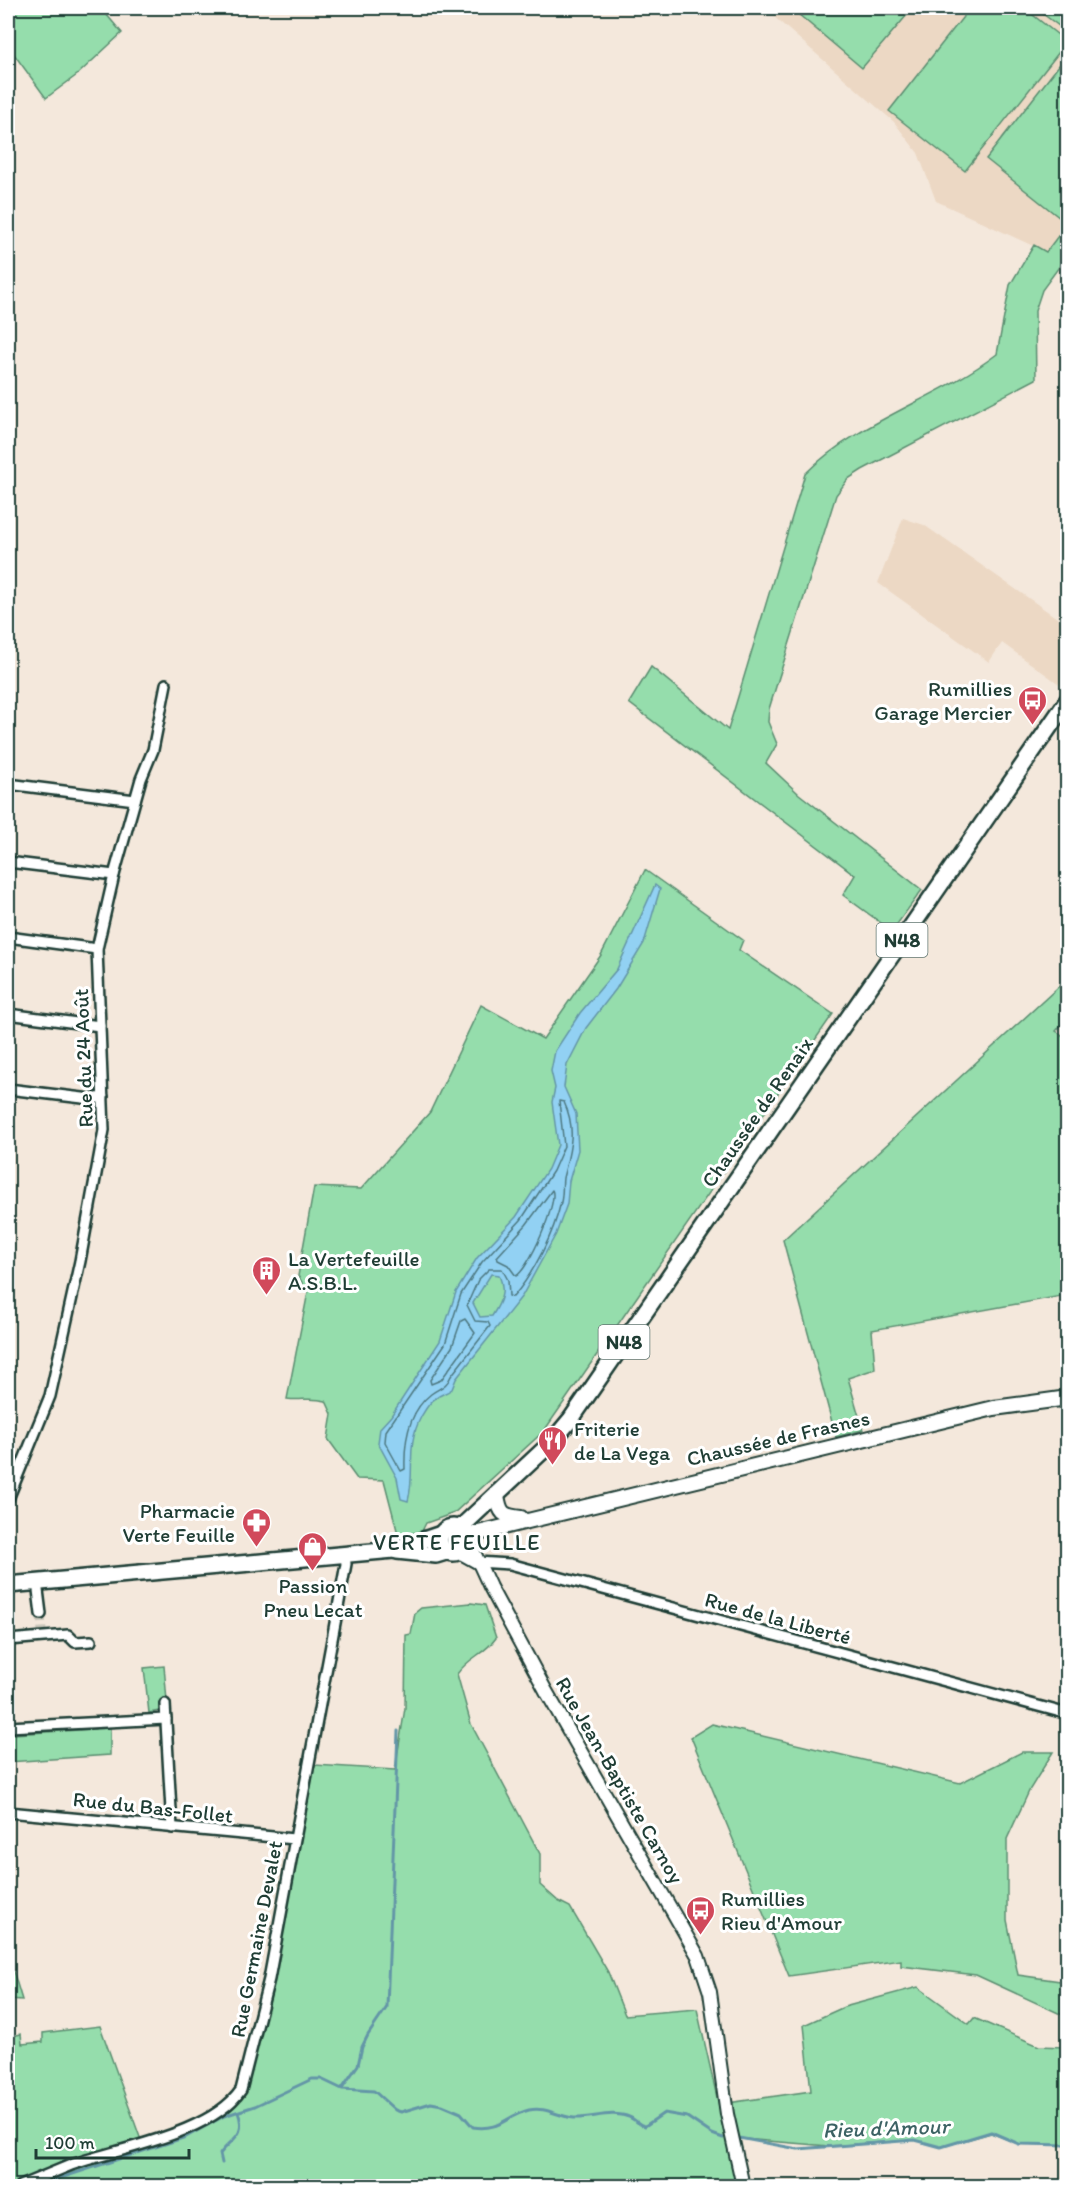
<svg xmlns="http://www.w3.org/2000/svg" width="1075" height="2194" font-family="Itim,sans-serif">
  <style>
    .built { fill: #ecd8c4 }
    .green { fill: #95ddac; stroke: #5a8d70; stroke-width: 1.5 }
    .water { fill: #92d1f3; stroke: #6496a7; stroke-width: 1.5; fill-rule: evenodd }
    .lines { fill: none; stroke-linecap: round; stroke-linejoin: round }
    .shore { stroke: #4d7880; stroke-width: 1.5 }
    .stream { stroke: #6496a7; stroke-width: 3 }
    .minor-tunnel { stroke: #c9c6ba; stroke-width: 9; stroke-dasharray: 9 4.5; stroke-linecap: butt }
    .minor-casing { stroke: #1f3d34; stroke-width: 14 }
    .tertiary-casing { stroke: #1f3d34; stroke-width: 16 }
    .secondary-casing { stroke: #1f3d34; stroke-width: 18 }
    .primary-casing { stroke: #1f3d34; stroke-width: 20 }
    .minor { stroke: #fff; stroke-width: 9 }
    .tertiary { stroke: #fff; stroke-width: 12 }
    .secondary { stroke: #fff; stroke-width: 14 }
    .primary { stroke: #fff; stroke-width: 15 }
    .labels { text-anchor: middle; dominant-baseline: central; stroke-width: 6; stroke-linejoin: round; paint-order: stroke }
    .shield { fill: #fff; stroke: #627771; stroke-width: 1.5 }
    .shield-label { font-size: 20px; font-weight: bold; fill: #1f3d34 }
    .poi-label { font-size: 21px; fill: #1f3d34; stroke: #fff; text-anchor: start }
    .street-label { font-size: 21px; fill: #1f3d34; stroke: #fff }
    .neighbourhood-label { font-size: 22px; letter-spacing: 1.5px; fill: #1f3d34; stroke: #fff }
    .water-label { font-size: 22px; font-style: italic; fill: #3c6264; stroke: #fff }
  </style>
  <rect width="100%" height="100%" fill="#f4e8dc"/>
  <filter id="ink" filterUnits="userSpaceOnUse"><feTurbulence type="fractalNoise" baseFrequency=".0167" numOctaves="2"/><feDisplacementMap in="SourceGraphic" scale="12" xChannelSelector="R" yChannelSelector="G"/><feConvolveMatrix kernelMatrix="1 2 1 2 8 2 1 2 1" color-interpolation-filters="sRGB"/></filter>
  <g filter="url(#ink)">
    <!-- built -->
    <g class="built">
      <path d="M764,8H1067V224L1046,252L936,201L918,153L894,122Z"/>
      <path d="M903,518L924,525L1067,625V678L1062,686L1002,643L989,662L878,583Z"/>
    </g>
    <!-- green -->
    <g class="green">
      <path d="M8,8H101L122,33L77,75L46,98L8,46Z"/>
      <path d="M791,8H913L862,68Z"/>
      <path d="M970,8H1024L1067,42L965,171L889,111Z"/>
      <path d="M1035,8H1067V32Z"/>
      <path d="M1067,55L1068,209L1060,218L986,159Z"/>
      <path d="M1067,224V256L1042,290L1035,311L1036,379L862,470L848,479L836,495L769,709L768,722L777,744L766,763L799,794L922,890L892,931L843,895L855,875L629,703L651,667L728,730L805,474C858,421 938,399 997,354L1010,285L1034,245L1046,252Z"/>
      <path d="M645,870L743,940L739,950L833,1014L544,1431L454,1513L426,1523L421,1533L398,1534L384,1480L357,1479L328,1439L332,1414L326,1401C310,1397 301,1401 287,1399L308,1292L298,1276L314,1187L361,1189L430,1112L481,1005L543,1039L601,955Z"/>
      <path d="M1067,979V1018L1056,1031L1068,1039V1261L1062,1262L1067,1295L872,1330L875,1369L848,1378L863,1430L836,1437L783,1240Z"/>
      <path d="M471,1603L485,1605L496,1638C484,1655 470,1656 457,1674L471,1724L540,1854V1885L558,1901L570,1907L608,1972L625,2015L697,2009L737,2186H39L134,2147L23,2186H8V2037L21,2034L22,2044L43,2042V2033L100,2026L142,2143L234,2105L246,2087L255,2057L315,1765L395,1770L405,1708L406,1635L411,1634L415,1613L421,1608Z"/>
      <path d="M164,1666L167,1701L159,1702V1711L149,1713L144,1668Z"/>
      <path d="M136,1723V1726L110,1727V1755L8,1762V1730L13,1734L95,1729L99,1725Z"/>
      <path d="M712,1724L960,1783L1022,1752H1053L1030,1789L1007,1839V1920L1018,1975L1067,1982V2017L976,1975L901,1966V1960L789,1976L691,1737Z"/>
      <path d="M8,1954L22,2000L8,1999Z"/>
      <path d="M918,1987L969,2024L974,2018L1039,2046L1064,2047L1067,2020V2145L1019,2144L991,2133L941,2147L915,2140L829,2146L731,2138L728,2103L811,2091L804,2025L844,2007Z"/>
    </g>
    <!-- water -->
    <path class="water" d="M655,885L660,889L644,943L616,989L586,1028L567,1065L564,1087L576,1114L578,1150L569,1181L567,1204L556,1234L522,1296L456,1379L452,1389C447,1393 441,1394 436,1398C429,1402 425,1410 421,1417C405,1447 416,1470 408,1501L401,1499L397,1478L378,1443L380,1428L391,1416L440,1341L456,1292L477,1258L516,1217L548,1169L558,1145L552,1102L555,1088L551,1071L555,1051L580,1013L617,969ZM491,1274L499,1275C506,1291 501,1302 492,1316L480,1317L473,1303Z"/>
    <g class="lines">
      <!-- shore -->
      <g class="shore">
        <path d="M559,1101L564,1102C577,1130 570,1150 563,1178C562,1186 563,1194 561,1202C554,1233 534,1273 513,1297L509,1296L508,1280L502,1269H489L478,1280L467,1305L475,1321L488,1322L490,1326L451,1376C446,1388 440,1387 431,1394C408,1412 404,1442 405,1469L401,1471L385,1442L386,1431L445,1344L461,1294L482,1262L521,1220L553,1171L564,1146Z"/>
        <path d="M552,1190C559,1201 528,1271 516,1276L508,1265L498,1260L497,1257L526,1225Z"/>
        <path d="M465,1319L475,1333L441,1380L431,1384L430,1380L452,1347L461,1321Z"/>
      </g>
      <!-- stream -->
      <g class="stream">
        <path d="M342,2088L358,2065L362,2047L368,2035L387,2007L398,1731"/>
        <path d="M739,2138L798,2149L915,2140L941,2147L991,2132L1019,2144L1068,2145"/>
        <path d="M222,2163L220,2154C231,2138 247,2137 238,2112"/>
        <path d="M36,2186L186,2137L224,2116L255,2106L312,2079H321L342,2089L374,2091L395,2110L401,2112L431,2103L442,2105L461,2113L473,2127C501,2131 505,2116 529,2110C546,2106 558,2117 574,2118C591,2119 612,2110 629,2117C635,2119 638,2125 645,2126L664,2113L687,2117L712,2134L723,2138"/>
      </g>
      <!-- minor-tunnel -->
      <path class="minor-tunnel" d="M41,1614L42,1632"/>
      <defs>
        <g id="minor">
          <path d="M8,784L135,800"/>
          <path d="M8,862L114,875"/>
          <path d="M8,937L97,949"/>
          <path d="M8,1014L100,1026"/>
          <path d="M8,1089L91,1099L103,1097"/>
          <path d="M8,1499L50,1396L80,1261L104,1130L97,949L114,875L141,779L153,750L166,684"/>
          <path d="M477,1562L510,1564L1068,1714"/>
          <path d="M37,1582L41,1614"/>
          <path d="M8,1640L68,1635L75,1642L91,1641"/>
          <path d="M165,1704L172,1828"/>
          <path d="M8,1727L166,1719"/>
          <path d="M8,1812L294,1839"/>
          <path d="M20,2186C37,2179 54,2172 71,2165C120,2148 211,2134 241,2090L269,1979L346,1564L345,1555"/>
        </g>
        <g id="tertiary">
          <path d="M466,1543L473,1550L490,1587L546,1691L698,1956L710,1992L727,2114L743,2186"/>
          <path d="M459,1552L477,1562"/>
        </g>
        <g id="secondary">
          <path d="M497,1495C500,1514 503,1516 521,1518"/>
          <path d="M466,1536L994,1408L1068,1398"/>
        </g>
        <g id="primary">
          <circle cx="453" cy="1540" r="13"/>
          <path d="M459,1529L550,1444L571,1419L1068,700"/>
          <path d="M397,1551L436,1555L446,1552"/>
          <path d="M8,1585L394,1550L441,1534"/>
        </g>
      </defs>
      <!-- minor casing -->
      <use href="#minor" class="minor-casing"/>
      <!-- tertiary casing -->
      <use href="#tertiary" class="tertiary-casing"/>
      <!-- secondary casing -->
      <use href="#secondary" class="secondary-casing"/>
      <!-- primary casing -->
      <use href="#primary" class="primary-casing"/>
      <!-- minor -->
      <use href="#minor" class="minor"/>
      <!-- tertiary -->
      <use href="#tertiary" class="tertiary"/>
      <!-- secondary -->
      <use href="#secondary" class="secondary"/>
      <!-- primary -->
      <use href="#primary" class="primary"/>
    </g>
  </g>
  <!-- icons -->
  <defs>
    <symbol id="bus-pin" viewBox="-11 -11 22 30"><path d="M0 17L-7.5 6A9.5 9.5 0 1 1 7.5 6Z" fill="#d1495b" stroke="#fff"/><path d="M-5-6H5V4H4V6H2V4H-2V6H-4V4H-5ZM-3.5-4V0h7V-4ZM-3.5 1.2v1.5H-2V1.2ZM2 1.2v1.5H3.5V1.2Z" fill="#fff"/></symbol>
    <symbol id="building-pin" viewBox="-11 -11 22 30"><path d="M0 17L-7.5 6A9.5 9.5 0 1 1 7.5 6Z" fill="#d1495b" stroke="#fff"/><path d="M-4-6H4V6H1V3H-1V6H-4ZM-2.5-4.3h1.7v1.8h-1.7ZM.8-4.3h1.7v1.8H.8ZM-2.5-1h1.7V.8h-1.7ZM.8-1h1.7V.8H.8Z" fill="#fff"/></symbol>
    <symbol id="restaurant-pin" viewBox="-11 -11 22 30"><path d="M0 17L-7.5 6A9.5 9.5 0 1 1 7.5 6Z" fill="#d1495b" stroke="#fff"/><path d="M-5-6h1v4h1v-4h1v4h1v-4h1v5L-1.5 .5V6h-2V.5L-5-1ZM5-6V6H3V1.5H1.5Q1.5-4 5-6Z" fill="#fff"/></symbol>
    <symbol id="pharmacy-pin" viewBox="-11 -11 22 30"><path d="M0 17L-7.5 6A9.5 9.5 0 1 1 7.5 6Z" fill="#d1495b" stroke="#fff"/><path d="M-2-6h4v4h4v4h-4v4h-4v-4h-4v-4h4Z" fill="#fff"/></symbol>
    <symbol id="shop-pin" viewBox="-11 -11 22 30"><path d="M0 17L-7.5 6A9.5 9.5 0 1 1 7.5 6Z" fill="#d1495b" stroke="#fff"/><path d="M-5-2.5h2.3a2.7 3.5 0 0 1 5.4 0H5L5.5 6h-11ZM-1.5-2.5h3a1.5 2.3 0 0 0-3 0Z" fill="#fff"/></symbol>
  </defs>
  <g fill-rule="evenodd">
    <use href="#bus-pin" x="1016" y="684" width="33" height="45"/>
    <use href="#building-pin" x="250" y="1254" width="33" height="45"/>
    <use href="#restaurant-pin" x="536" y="1424" width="33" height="45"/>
    <use href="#pharmacy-pin" x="240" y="1506" width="33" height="45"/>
    <use href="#shop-pin" x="296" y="1530" width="33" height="45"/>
    <use href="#bus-pin" x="684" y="1894" width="33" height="45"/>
  </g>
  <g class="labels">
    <!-- shield labels -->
    <g class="shield">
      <rect x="876.5" y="923" width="51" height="34" rx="4.5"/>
      <rect x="598.5" y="1325" width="51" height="34" rx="4.5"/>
    </g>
    <g class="shield-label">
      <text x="902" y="940">N48</text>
      <text x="624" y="1342">N48</text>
    </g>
    <!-- poi labels -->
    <g class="poi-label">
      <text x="1012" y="688" text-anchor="end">Rumillies<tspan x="1012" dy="24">Garage Mercier</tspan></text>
      <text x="288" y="1258">La Vertefeuille<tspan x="288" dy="24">A.S.B.L.</tspan></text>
      <text x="574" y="1428">Friterie<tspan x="574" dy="24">de La Vega</tspan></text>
      <text x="235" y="1510" text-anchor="end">Pharmacie<tspan x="235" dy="24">Verte Feuille</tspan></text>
      <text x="313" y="1585" text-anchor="middle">Passion<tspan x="313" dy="24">Pneu Lecat</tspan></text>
      <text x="721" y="1898">Rumillies<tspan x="721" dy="24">Rieu d'Amour</tspan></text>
    </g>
    <!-- street labels -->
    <g class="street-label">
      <text transform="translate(83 1058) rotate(-92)">Rue du 24 Août</text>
      <text transform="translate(757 1112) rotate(-55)">Chaussée de Renaix</text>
      <text transform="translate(778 1438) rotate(-13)">Chaussée de Frasnes</text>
      <text transform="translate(778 1618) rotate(15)">Rue de la Liberté</text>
      <text transform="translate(620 1780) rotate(60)">Rue Jean-Baptiste Carnoy</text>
      <text transform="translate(153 1807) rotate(6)">Rue du Bas-Follet</text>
      <text transform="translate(256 1939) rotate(-79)">Rue Germaine Devalet</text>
    </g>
    <!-- neighbourhood labels -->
    <g class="neighbourhood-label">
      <text x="457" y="1542">VERTE FEUILLE</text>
    </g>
    <!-- water labels -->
    <g class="water-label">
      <text transform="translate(886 2128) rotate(-2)">Rieu d'Amour</text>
    </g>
  </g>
  <!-- margin -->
  <rect width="1075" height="2194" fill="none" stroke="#fff" stroke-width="30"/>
  <rect x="15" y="15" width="1045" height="2164" fill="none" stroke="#1f3d34" stroke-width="2" filter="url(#ink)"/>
  <!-- scale -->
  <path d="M36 2149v9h153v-9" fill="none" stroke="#1f3d34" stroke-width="3"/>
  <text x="45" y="2149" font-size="18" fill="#1f3d34" stroke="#ffffff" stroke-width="4.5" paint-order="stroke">100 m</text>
</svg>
